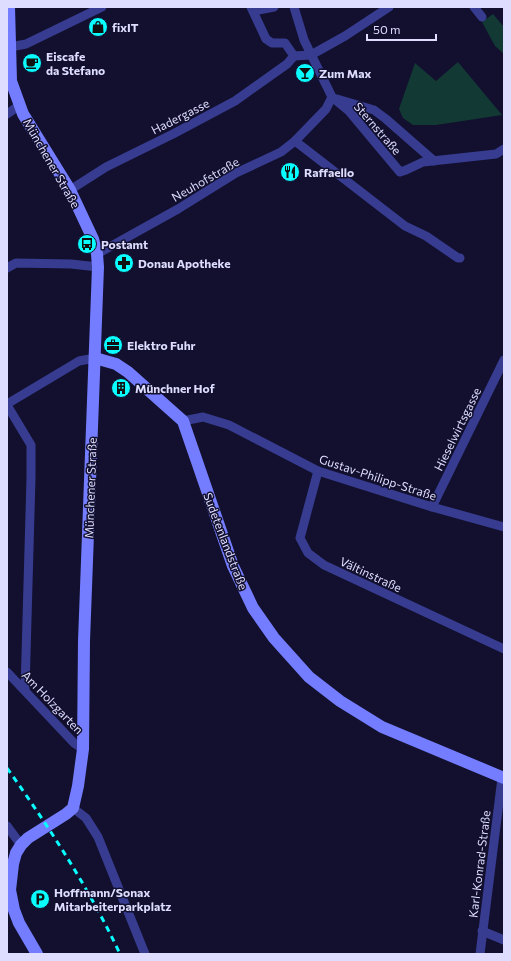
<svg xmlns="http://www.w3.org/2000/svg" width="511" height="961" font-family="Commissioner,sans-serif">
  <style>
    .park { fill: #123934 }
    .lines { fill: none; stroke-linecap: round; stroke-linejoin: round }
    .street { stroke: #373c90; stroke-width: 9 }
    .secondary { stroke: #747dff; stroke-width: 12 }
    .rail { stroke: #09fcff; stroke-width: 3; stroke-dasharray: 6 5; stroke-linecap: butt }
    .labels { text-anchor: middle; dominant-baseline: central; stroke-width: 3; stroke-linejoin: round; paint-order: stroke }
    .poi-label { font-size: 12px; font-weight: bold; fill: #deddff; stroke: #12102e; text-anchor: start }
    .street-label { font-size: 12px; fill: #deddff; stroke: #12102e }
  </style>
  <rect width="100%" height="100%" fill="#12102e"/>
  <!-- park -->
  <g class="park">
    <path d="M493,14L504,27V54L495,46L482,22Z"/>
    <path d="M458,62L502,115L436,125H413L403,118L399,109L415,63L436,81Z"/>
  </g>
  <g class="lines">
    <!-- street -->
    <g class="street">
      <path d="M251,7L266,39L272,43H285L294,56L311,55L345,36L389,7"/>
      <path d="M294,7L304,40L332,97L349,111L400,172L406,170L423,162L496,154L504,149"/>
      <path d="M474,7L482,17"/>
      <path d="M253,11L274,7"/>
      <path d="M10,47L26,44L102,7"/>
      <path d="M337,99L374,110L386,119L434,161"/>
      <path d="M7,114L20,105"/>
      <path d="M295,141L405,226L426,236L458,258H460"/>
      <path d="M70,190L106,167L173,134L235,101L287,64L294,56"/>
      <path d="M97,254L178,209L236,173L281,152L295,141L326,109L332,97"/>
      <path d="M7,268L16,263L71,264L98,267"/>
      <path d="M7,404L79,361L95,358"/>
      <path d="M7,405L31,445V478L25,690"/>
      <path d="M183,421L203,417L229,425L318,471L432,507L504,527"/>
      <path d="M318,471L300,538L308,553L324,565L504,649"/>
      <path d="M432,507L504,360"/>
      <path d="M7,672L74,743L83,749"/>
      <path d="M73,808L86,818L98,837L145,954"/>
      <path d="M7,826L21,845"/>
      <path d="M482,931L504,940"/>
      <path d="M480,954L502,778"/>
    </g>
    <!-- secondary -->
    <g class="secondary">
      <path d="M9,7L11,81L23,114L70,190L93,239L97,254L98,267L84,641L83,749L78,786L73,808L66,814L28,838L21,845L16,853L13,864L10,890L14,910L19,923L37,954"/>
      <path d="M95,358L116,364L128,372L183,421L233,566L253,608L274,638L309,677L340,701L382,727L504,778"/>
    </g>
    <!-- rail -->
    <path class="rail" d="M7,768C49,827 89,888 120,954"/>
  </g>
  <!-- icons -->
  <defs>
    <symbol id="shop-disc" viewBox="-11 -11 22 22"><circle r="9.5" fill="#09fcff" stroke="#12102e"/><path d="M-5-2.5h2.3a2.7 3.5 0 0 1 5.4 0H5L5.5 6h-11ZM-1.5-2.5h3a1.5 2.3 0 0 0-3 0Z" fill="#111"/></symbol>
    <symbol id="cafe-disc" viewBox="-11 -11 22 22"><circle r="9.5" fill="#09fcff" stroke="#12102e"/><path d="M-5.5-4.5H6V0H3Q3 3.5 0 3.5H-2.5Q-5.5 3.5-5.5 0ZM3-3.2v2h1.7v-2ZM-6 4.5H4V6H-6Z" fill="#111"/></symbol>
    <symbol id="bar-disc" viewBox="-11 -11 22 22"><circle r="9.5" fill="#09fcff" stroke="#12102e"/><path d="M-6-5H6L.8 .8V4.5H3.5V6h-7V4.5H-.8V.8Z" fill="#111"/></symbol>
    <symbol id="restaurant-disc" viewBox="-11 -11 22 22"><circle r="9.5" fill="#09fcff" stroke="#12102e"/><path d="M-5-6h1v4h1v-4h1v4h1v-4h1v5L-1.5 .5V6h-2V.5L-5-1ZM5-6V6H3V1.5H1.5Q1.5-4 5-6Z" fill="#111"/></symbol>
    <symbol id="bus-disc" viewBox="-11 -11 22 22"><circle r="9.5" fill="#09fcff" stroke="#12102e"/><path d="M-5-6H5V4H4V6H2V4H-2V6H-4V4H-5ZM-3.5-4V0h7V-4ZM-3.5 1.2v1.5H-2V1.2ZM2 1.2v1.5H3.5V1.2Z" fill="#111"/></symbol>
    <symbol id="pharmacy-disc" viewBox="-11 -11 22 22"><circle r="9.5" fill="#09fcff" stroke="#12102e"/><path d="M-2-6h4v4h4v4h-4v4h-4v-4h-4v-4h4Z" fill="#111"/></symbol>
    <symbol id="office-disc" viewBox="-11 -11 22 22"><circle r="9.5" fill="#09fcff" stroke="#12102e"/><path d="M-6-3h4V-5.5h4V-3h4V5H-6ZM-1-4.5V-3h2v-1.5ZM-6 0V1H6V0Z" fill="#111"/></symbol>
    <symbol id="building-disc" viewBox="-11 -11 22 22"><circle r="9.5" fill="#09fcff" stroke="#12102e"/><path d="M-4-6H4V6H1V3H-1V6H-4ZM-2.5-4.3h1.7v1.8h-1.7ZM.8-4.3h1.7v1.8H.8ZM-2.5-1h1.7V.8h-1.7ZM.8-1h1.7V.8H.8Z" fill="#111"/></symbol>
    <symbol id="parking-disc" viewBox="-11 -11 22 22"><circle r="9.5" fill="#09fcff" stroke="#12102e"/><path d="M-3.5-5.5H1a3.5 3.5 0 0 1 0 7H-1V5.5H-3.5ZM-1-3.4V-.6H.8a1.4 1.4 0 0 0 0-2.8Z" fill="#111"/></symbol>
  </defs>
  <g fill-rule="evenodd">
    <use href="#shop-disc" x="87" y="16" width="22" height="22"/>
    <use href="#cafe-disc" x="21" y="52" width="22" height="22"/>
    <use href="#bar-disc" x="294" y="62" width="22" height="22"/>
    <use href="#restaurant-disc" x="279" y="161" width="22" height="22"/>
    <use href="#bus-disc" x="76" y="233" width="22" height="22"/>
    <use href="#pharmacy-disc" x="113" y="252" width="22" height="22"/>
    <use href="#office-disc" x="102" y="334" width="22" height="22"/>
    <use href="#building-disc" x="110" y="377" width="22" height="22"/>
    <use href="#parking-disc" x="29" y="888" width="22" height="22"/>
  </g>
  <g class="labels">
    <!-- poi labels -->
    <g class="poi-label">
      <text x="112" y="27">fixIT</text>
      <text x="46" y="56">Eiscafe<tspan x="46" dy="14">da Stefano</tspan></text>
      <text x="319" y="73">Zum Max</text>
      <text x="304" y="172">Raffaello</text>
      <text x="101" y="244">Postamt</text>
      <text x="138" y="263">Donau Apotheke</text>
      <text x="127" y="345">Elektro Fuhr</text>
      <text x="135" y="388">Münchner Hof</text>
      <text x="54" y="892">Hoffmann/Sonax<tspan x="54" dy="14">Mitarbeiterparkplatz</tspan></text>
    </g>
    <!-- street labels -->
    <g class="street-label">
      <text transform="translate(180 116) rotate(-27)">Hadergasse</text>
      <text transform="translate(378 128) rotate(49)">Sternstraße</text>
      <text transform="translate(52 163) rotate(60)">Münchener Straße</text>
      <text transform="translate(205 179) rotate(-30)">Neuhofstraße</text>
      <text transform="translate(457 429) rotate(-64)">Hieselwirtsgasse</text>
      <text transform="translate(378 477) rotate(18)">Gustav-Philipp-Straße</text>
      <text transform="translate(90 488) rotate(-88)">Münchener Straße</text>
      <text transform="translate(226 541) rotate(69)">Sudetenlandstraße</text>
      <text transform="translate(371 574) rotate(25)">Vältinstraße</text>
      <text transform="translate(53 702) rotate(46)">Am Holzgarten</text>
      <text transform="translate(479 864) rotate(-83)">Karl-Konrad-Straße</text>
    </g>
  </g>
  <!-- border -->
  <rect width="511" height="961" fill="none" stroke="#deddff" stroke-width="16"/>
  <!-- scale -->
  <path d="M367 34v6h69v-6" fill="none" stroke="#deddff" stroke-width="2"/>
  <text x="373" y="34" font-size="12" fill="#deddff" stroke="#12102e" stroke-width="3" paint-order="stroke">50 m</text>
</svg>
